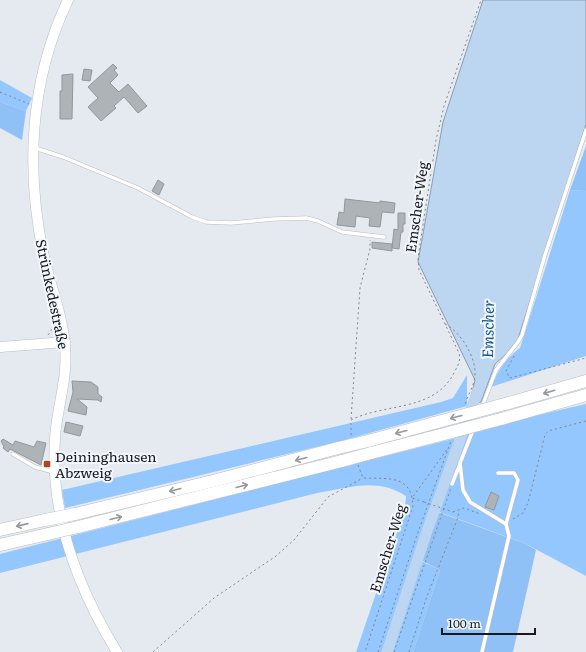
<svg xmlns="http://www.w3.org/2000/svg" width="586" height="652" font-family="Literata,serif">
  <style>
    .green { fill: #94c7fe }
    .forest { fill: #8fc1f7 }
    .water { fill: #bcd5f0; stroke: #8b9db0 }
    .lines { fill: none; stroke-linecap: round; stroke-linejoin: round }
    .river { stroke: #bcd5f0; stroke-width: 11 }
    .building { fill: #aeb3b8; stroke: #92979c }
    .lane-casing { stroke: #b8bdc2; stroke-width: 4.5 }
    .secondary-casing { stroke: #b8bdc2; stroke-width: 11 }
    .highway-casing { stroke: #b8bdc2; stroke-width: 13 }
    .path { stroke: #828589; stroke-width: 1; stroke-dasharray: 2 3; stroke-linecap: butt }
    .lane { stroke: #fff; stroke-width: 3.5 }
    .secondary { stroke: #fff; stroke-width: 10 }
    .highway { stroke: #fff; stroke-width: 12 }
    .highway-bridge-casing { stroke: #b8bdc2; stroke-width: 13; stroke-linecap: butt }
    .path-bridge { stroke: #828589; stroke-width: 1; stroke-dasharray: 2 3; stroke-linecap: butt }
    .highway-bridge { stroke: #fff; stroke-width: 12 }
    .oneway { stroke: #979899 }
    .poi-dot { fill: #ae481e; stroke: #f2f7fd; stroke-width: 1.5 }
    .labels { text-anchor: middle; dominant-baseline: central; stroke-width: 4; stroke-linejoin: round; paint-order: stroke }
    .street-label { font-size: 14px; fill: #181a1c; stroke: #f2f7fd }
    .poi-label { font-size: 14px; fill: #181a1c; stroke: #f2f7fd; text-anchor: start }
    .water-label { font-size: 15px; font-style: italic; fill: #115591; stroke: #f2f7fd }
  </style>
  <rect width="100%" height="100%" fill="#e5eaf0"/>
  <!-- green -->
  <g class="green">
    <path d="M0,80L32,98L26,111L0,102Z"/>
    <path d="M570,190L586,191V356L491,387C498,371 506,358 520,348Z"/>
    <path d="M467,375V406L341,441L65,508L62,490L441,402L453,398Z"/>
    <path d="M586,404V576L526,544L434,510L417,559L440,570L413,652H356L405,508L406,496C376,477 350,488 317,493L0,573V554L460,437L442,488L462,436L538,415Z"/>
  </g>
  <!-- forest -->
  <g class="forest">
    <path d="M0,102L26,111L22,140L0,128Z"/>
    <path d="M586,146V191L570,190Z"/>
    <path d="M435,511L526,544L536,550L513,652H413L440,570L419,559Z"/>
  </g>
  <!-- water -->
  <path class="water" d="M483,0H586V124L518,339L507,353L495,364L481,402L469,405L475,380L418,262L443,122Z"/>
  <g class="lines">
    <!-- river -->
    <path class="river" d="M387,652L427,531L478,390"/>
  </g>
  <!-- building -->
  <g class="building">
    <path d="M113,64L117,68L114,70L118,75L110,83L119,92L128,84L147,106L138,113L124,97L114,106L116,108L101,121L88,107L98,98L88,87Z"/>
    <path d="M84,69L92,70L90,81L82,80Z"/>
    <path d="M73,74L72,119H60V91H62V75Z"/>
    <path d="M158,180L164,184L159,195L152,191Z"/>
    <path d="M345,199L380,203V201L395,203L394,213L382,212L380,227L369,226L370,218L356,216L355,227L337,225L339,212L344,213Z"/>
    <path d="M398,213H405V224H403V232H401L399,249L392,248L394,229L398,230Z"/>
    <path d="M372,242L392,244V251L372,248Z"/>
    <path d="M72,381L91,382L98,387V394L102,397L101,402L98,400L77,399L87,407L86,415L68,411L73,392Z"/>
    <path d="M66,422L83,426L80,436L64,432Z"/>
    <path d="M3,439L13,445L15,441L34,447L37,441L46,443L41,465L10,449L8,452L3,448L4,447L1,441Z"/>
    <path d="M491,492L499,496L494,510L485,507Z"/>
  </g>
  <g class="lines">
    <defs>
      <g id="lane">
        <path d="M35,148L63,157L138,188L192,217L206,222L231,223L274,219L306,218L318,221L342,232L384,237"/>
        <path d="M482,407L496,370L518,342L522,335L545,255L586,130"/>
        <path d="M473,430L460,463L463,490L470,502L506,524L509,536L482,652"/>
        <path d="M13,454L35,467L54,472"/>
        <path d="M498,473H514L518,480L506,524"/>
        <path d="M452,484L460,464"/>
      </g>
      <g id="secondary">
        <path d="M68,0C29,82 25,173 45,261C52,290 63,318 65,347C68,378 57,407 55,438C50,515 77,587 117,652"/>
        <path d="M0,347L65,342"/>
      </g>
      <g id="highway">
        <path d="M505,404L586,381"/>
        <path d="M501,419L586,395"/>
        <path d="M368,441L434,423"/>
        <path d="M371,453L429,438"/>
        <path d="M75,514L213,481L338,448"/>
        <path d="M78,527L342,461"/>
        <path d="M0,530L45,520"/>
        <path d="M0,545L48,534"/>
      </g>
    </defs>
    <!-- lane casing -->
    <use href="#lane" class="lane-casing"/>
    <!-- secondary casing -->
    <use href="#secondary" class="secondary-casing"/>
    <!-- highway casing -->
    <use href="#highway" class="highway-casing"/>
    <!-- path -->
    <g class="path">
      <path d="M0,92L29,104"/>
      <path d="M445,324C460,331 476,357 475,374C475,384 468,395 465,404"/>
      <path d="M48,335L54,326"/>
      <path d="M514,356L506,371L510,378L586,358"/>
      <path d="M351,419L360,288L370,249V240"/>
      <path d="M351,435V420C384,403 434,412 454,373C458,365 461,361 459,353L419,270L418,258L436,140L444,106L481,0"/>
      <path d="M358,465L363,478C387,479 412,474 413,506L365,652"/>
      <path d="M424,502L412,498L448,448"/>
      <path d="M453,512L464,508L480,514"/>
      <path d="M513,519L523,513L528,503L545,435L548,431L586,421"/>
      <path d="M153,652L214,598L276,556L294,540L328,497L363,478"/>
      <path d="M378,652L417,535L451,441"/>
      <path d="M394,652L451,488"/>
      <path d="M409,652L426,599L457,520L459,511"/>
    </g>
    <!-- lane -->
    <use href="#lane" class="lane"/>
    <!-- secondary -->
    <use href="#secondary" class="secondary"/>
    <!-- highway -->
    <use href="#highway" class="highway"/>
    <defs>
      <g id="highway-bridge">
        <path d="M434,423L505,404"/>
        <path d="M429,438L501,419"/>
        <path d="M338,448L368,441"/>
        <path d="M342,461L371,453"/>
        <path d="M45,520L75,514"/>
        <path d="M48,534L78,527"/>
      </g>
    </defs>
    <!-- highway-bridge casing -->
    <use href="#highway-bridge" class="highway-bridge-casing"/>
    <!-- path-bridge -->
    <path class="path-bridge" d="M424,502L453,512"/>
    <!-- highway-bridge -->
    <use href="#highway-bridge" class="highway-bridge"/>
  </g>
  <!-- one-way arrows -->
  <defs><path id="oneway-shaft" d="M-6 0H5M1.5-3L5.5 0L1.5 3" fill="none" stroke-width="1.6" stroke-linecap="round" stroke-linejoin="round"/></defs>
  <g class="oneway">
    <use href="#oneway-shaft" transform="translate(549 392) rotate(164)"/>
    <use href="#oneway-shaft" transform="translate(456 417) rotate(165)"/>
    <use href="#oneway-shaft" transform="translate(401 432) rotate(165)"/>
    <use href="#oneway-shaft" transform="translate(301 459) rotate(165)"/>
    <use href="#oneway-shaft" transform="translate(242 486) rotate(-14)"/>
    <use href="#oneway-shaft" transform="translate(175 490) rotate(166)"/>
    <use href="#oneway-shaft" transform="translate(116 518) rotate(-14)"/>
    <use href="#oneway-shaft" transform="translate(22 525) rotate(167)"/>
  </g>
  <!-- markers -->
  <rect class="poi-dot" x="43" y="460" width="8" height="8" rx="2"/>
  <g class="labels">
    <!-- street labels -->
    <g class="street-label">
      <text transform="translate(416 207) rotate(-82)">Emscher-Weg</text>
      <text transform="translate(53 294) rotate(78)">Strünkedestraße</text>
      <text transform="translate(387 548) rotate(-73)">Emscher-Weg</text>
    </g>
    <!-- poi labels -->
    <g class="poi-label">
      <text x="55" y="456">Deininghausen<tspan x="55" dy="16">Abzweig</tspan></text>
    </g>
    <!-- water labels -->
    <g class="water-label">
      <text transform="translate(487 329) rotate(-89)">Emscher</text>
    </g>
  </g>
  <!-- scale -->
  <path d="M442 628v6h93v-6" fill="none" stroke="#181a1c" stroke-width="2"/>
  <text x="448" y="628" font-size="12" fill="#181a1c" stroke="#f2f7fd" stroke-width="3" paint-order="stroke">100 m</text>
</svg>
